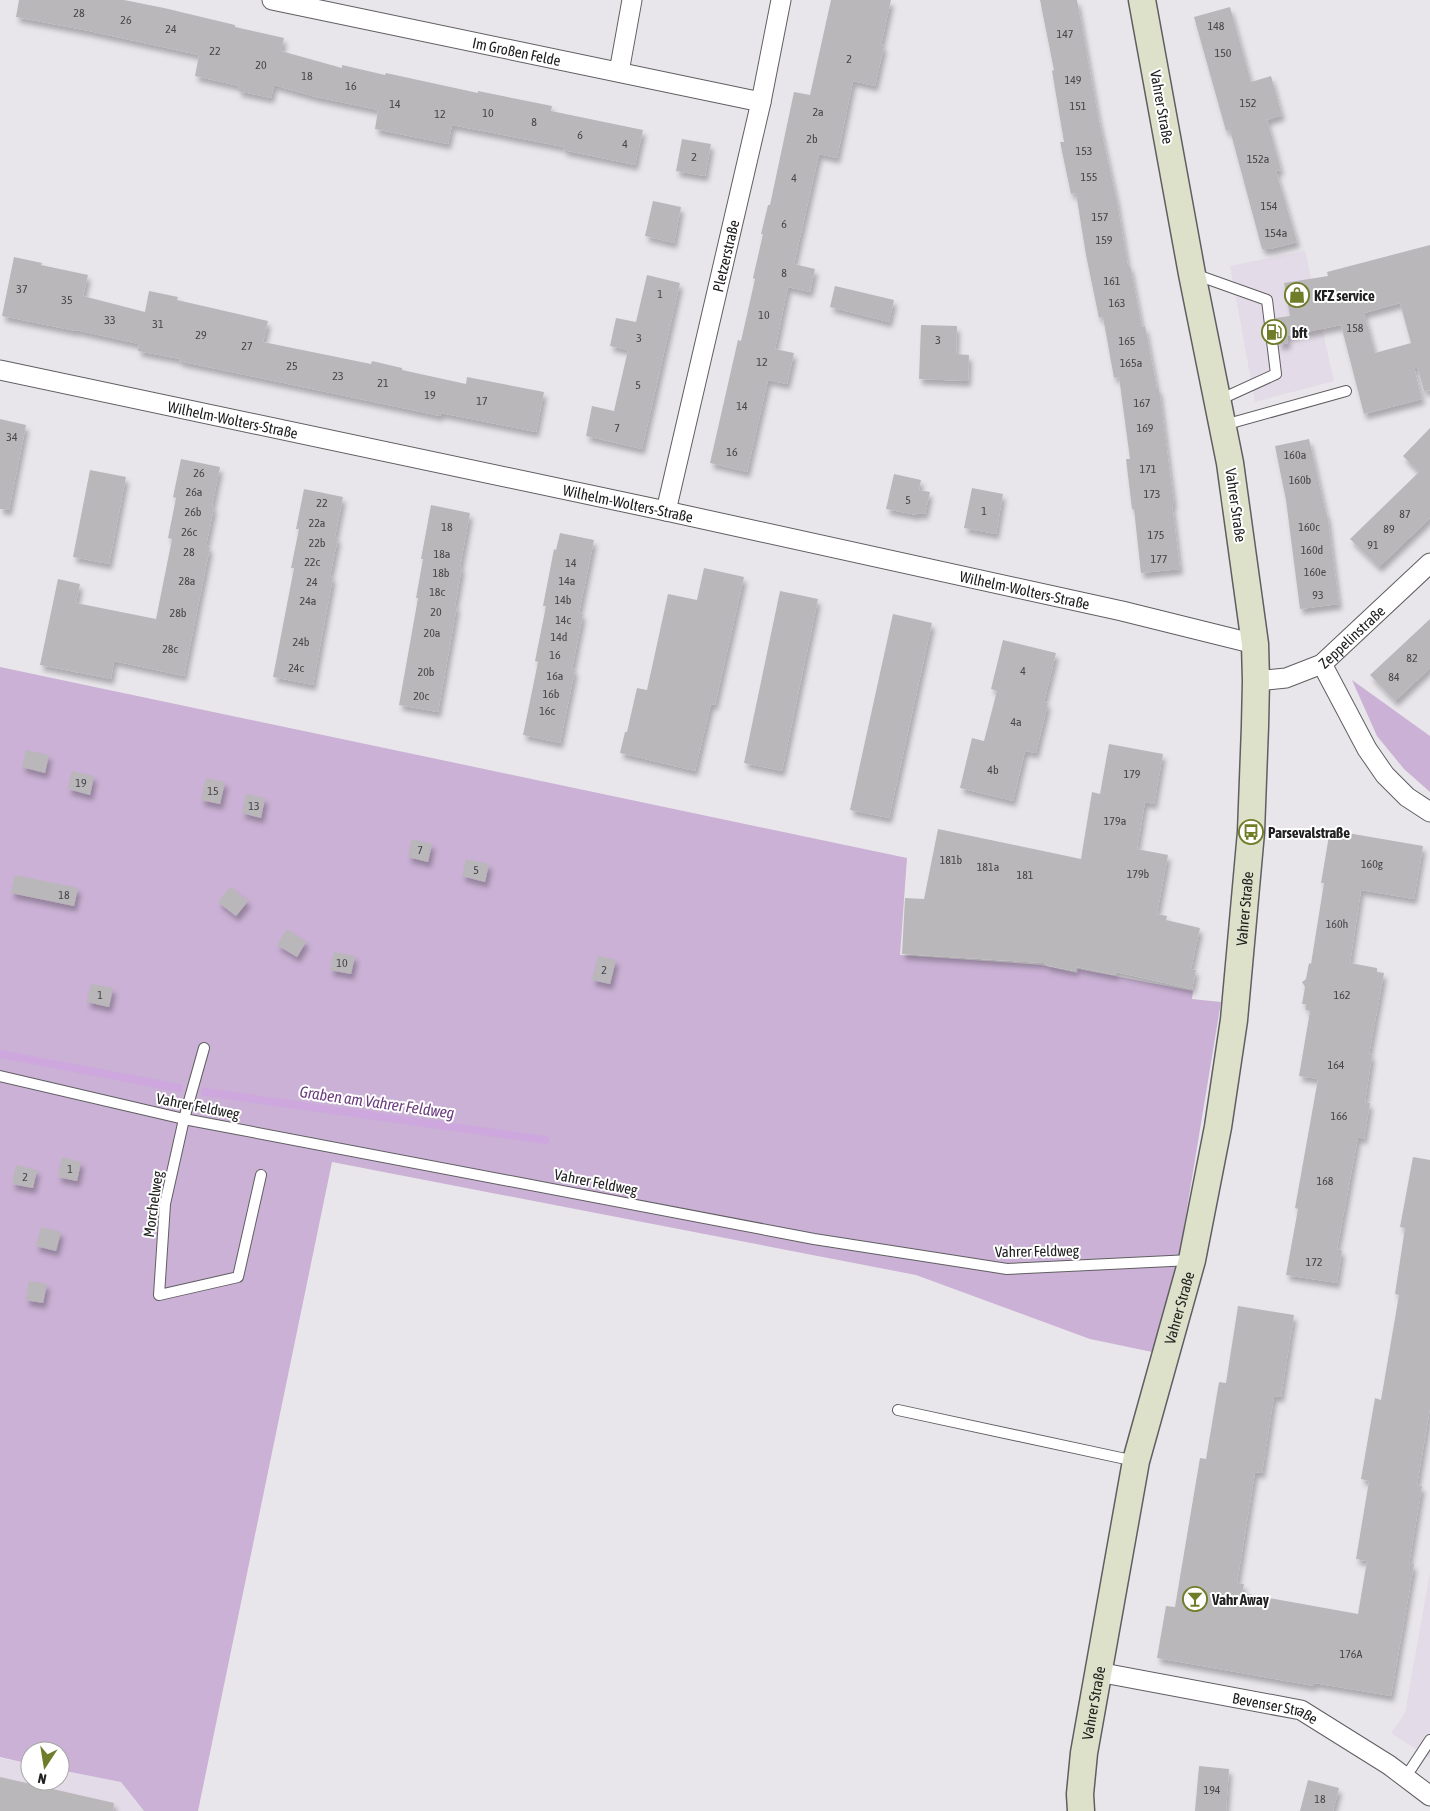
<svg xmlns="http://www.w3.org/2000/svg" width="1430" height="1811" font-family="'Asap Condensed',sans-serif">
  <style>
    .built { fill: #e3dbe7 }
    .green { fill: #cab1d5 }
    .lines { fill: none; stroke-linecap: round; stroke-linejoin: round }
    .stream { stroke: #cda7de; stroke-width: 8 }
    .building { fill: #bab7bb; fill-rule: evenodd; filter: url(#shadow) }
    .lane-casing { stroke: #605e62; stroke-width: 12 }
    .street-casing { stroke: #605e62; stroke-width: 21 }
    .secondary-casing { stroke: #605e62; stroke-width: 29 }
    .lane { stroke: #fff; stroke-width: 10 }
    .street { stroke: #fff; stroke-width: 19 }
    .secondary { stroke: #dde1c9; stroke-width: 26 }
    .labels { text-anchor: middle; dominant-baseline: central; stroke-width: 4; stroke-linejoin: round; paint-order: stroke }
    .number-label { font-size: 12px; fill: #474648 }
    .street-label { font-size: 15px; fill: #212021; stroke: #fff }
    .poi-label { font-size: 15px; font-weight: bold; fill: #212021; stroke: #fff; text-anchor: start }
    .water-label { font-size: 16px; font-style: italic; fill: #6b3c7e; stroke: #fff }
  </style>
  <defs>
    <filter id="shadow"><feDropShadow dx="3" dy="5.5" stdDeviation="2.5" flood-color="#0004"/></filter>
  </defs>
  <rect width="100%" height="100%" fill="#e9e6eb"/>
  <!-- built -->
  <g class="built">
    <path d="M1305,251L1334,381L1255,402L1230,266Z"/>
    <path d="M1430,1572V1758L1391,1733L1405,1713Z"/>
    <path d="M0,1758L30,1764V1781H60V1770L121,1782L144,1811H0Z"/>
  </g>
  <!-- green -->
  <g class="green">
    <path d="M0,667L907,858L900,955L1041,965L1077,973L1078,969L1193,991L1192,999L1221,1002L1179,1257L1157,1353L1090,1339L916,1275L332,1162L198,1811H144L121,1782L60,1770V1751H30V1764L0,1757Z"/>
    <path d="M1352,680L1430,736V792L1404,769L1377,736Z"/>
  </g>
  <g class="lines">
    <!-- stream -->
    <g class="stream">
      <path d="M0,1054L179,1088"/>
      <path d="M205,1092L545,1140"/>
    </g>
  </g>
  <!-- building -->
  <g class="building">
    <path d="M19,0H124L164,8L235,25V27L284,38L281,51L342,68V65L385,75L386,73L478,93V91L552,106L551,111L643,130L635,165L563,150L564,147L452,125L448,144L375,129L378,110L316,97L274,85L271,98L238,91L239,86L195,76L199,55L89,31L16,17Z"/>
    <path d="M831,0H891L881,45L884,46L875,86L853,81L837,158L819,154L794,264L815,269L810,292L788,287L775,349L794,353L787,384L768,380L747,472L710,463L738,340L741,341L755,279L753,278L763,234H761L768,205H770L794,92L810,95Z"/>
    <path d="M1040,0H1077L1098,116L1117,202L1128,266L1130,265L1142,327L1145,326L1157,389H1159L1174,504H1172L1180,569L1141,573L1134,509H1132L1126,459H1130L1119,377L1114,378L1103,317L1099,318L1086,255L1076,193L1071,194L1060,142H1064L1052,71L1054,70Z"/>
    <path d="M1230,7L1251,82L1271,76L1282,115L1267,120L1281,170L1276,171L1297,242L1270,249H1262L1230,130L1226,131L1194,17Z"/>
    <path d="M682,139L711,144L705,176L676,171Z"/>
    <path d="M653,201L681,207L674,243L645,236Z"/>
    <path d="M1430,245V390L1424,391L1417,366L1414,367L1422,399L1364,414L1341,325L1287,336L1288,343L1279,345L1276,318L1290,316L1284,283L1328,276L1327,272ZM1400,303L1411,343L1375,353L1364,313Z"/>
    <path d="M14,257L42,263L41,265L88,275L83,296L145,312L149,291L178,297L177,300L268,321L263,342L371,364L372,361L402,368V370L466,384L467,377L544,392L536,432L441,413L440,416L179,361L180,359L138,351L139,344L76,330V331L2,316Z"/>
    <path d="M647,275L680,283L642,449L586,436L592,406L614,411L628,350L610,346L616,318L636,322Z"/>
    <path d="M835,286L894,300L889,322L830,307Z"/>
    <path d="M921,325L957,326L956,354L969,355L968,381L919,379Z"/>
    <path d="M0,419L26,425L9,510L0,509Z"/>
    <path d="M1430,428V518L1379,567L1350,539L1419,472L1403,456Z"/>
    <path d="M1309,439L1326,514L1327,513L1339,604L1300,609L1286,500L1275,446Z"/>
    <path d="M181,459L220,467L212,506L214,507L206,546L210,547L184,676L114,661L111,679L40,665L58,579L80,584L76,603L156,619L172,539L168,538L176,498L173,497Z"/>
    <path d="M90,470L126,477L109,564L73,557Z"/>
    <path d="M894,474L921,480L919,490L930,492L925,514L917,513V515L886,509Z"/>
    <path d="M972,488L1003,494L996,534L964,528Z"/>
    <path d="M304,489L343,497L335,537L338,538L330,576L333,577L313,685L273,677L294,568H291L299,529H296Z"/>
    <path d="M431,505L470,513L460,567H462L455,606H457L438,712L399,705L418,598H416L423,559H421Z"/>
    <path d="M560,533L594,540L579,613L583,614L572,669L575,670L560,743L523,735L538,662L535,661L546,606H543L554,549L556,550Z"/>
    <path d="M704,568L744,577L715,705L711,704L695,771L620,753L625,732H627L637,688L647,690L668,594L697,600Z"/>
    <path d="M780,591L818,599L782,771L744,763Z"/>
    <path d="M893,614L932,623L889,818L850,810Z"/>
    <path d="M1430,619V668L1395,701L1370,675Z"/>
    <path d="M1003,640L1056,653L1044,702L1048,703L1036,753L1025,751L1013,801L960,788L972,738L984,741L997,691L991,689Z"/>
    <path d="M1109,744L1163,754L1154,804L1145,802L1137,849L1168,855L1157,914L1167,916L1166,920L1200,928L1191,969L1196,970L1192,989L1116,972L1115,975L1076,967L1075,971L1049,966L1044,963L902,954L905,898L924,899L938,829L1081,859L1092,792L1100,794Z"/>
    <path d="M26,750L49,755L45,773L22,767Z"/>
    <path d="M72,771L94,776L90,795L68,789Z"/>
    <path d="M206,778L225,782L220,804L201,800Z"/>
    <path d="M246,794L265,798L261,818L242,813Z"/>
    <path d="M1330,830L1423,846L1414,899L1361,890L1350,963L1377,968V972L1384,973L1369,1054L1372,1055L1365,1102L1370,1103L1364,1139L1358,1137L1337,1249L1342,1250L1337,1283L1286,1275L1298,1209L1295,1208L1318,1079L1299,1076L1310,1011L1306,1010V1004H1302L1305,987L1302,982L1306,979L1309,963L1311,964L1324,883H1321Z"/>
    <path d="M412,839L432,844L428,862L408,857Z"/>
    <path d="M466,859L489,864L485,882L462,876Z"/>
    <path d="M15,875L78,888L74,906L11,893Z"/>
    <path d="M230,887L248,901L236,916L218,902Z"/>
    <path d="M287,929L306,942L297,957L277,945Z"/>
    <path d="M334,952L355,956L351,974L330,970Z"/>
    <path d="M598,956L616,960L610,984L592,980Z"/>
    <path d="M91,984L113,988L109,1007L87,1002Z"/>
    <path d="M62,1157L81,1162L77,1181L58,1177Z"/>
    <path d="M1413,1157L1430,1160V1408L1417,1485L1422,1486L1409,1564H1414L1391,1696L1314,1683V1686L1157,1658L1166,1606L1175,1607L1200,1458L1206,1459L1219,1382L1226,1383L1238,1306L1294,1315L1281,1397L1274,1396L1262,1473L1255,1472L1237,1583L1244,1584L1242,1593L1358,1614L1367,1561L1356,1559L1369,1481L1361,1479L1375,1398L1381,1400L1399,1295L1395,1294L1405,1228L1400,1227Z"/>
    <path d="M16,1165L37,1170L33,1188L12,1184Z"/>
    <path d="M41,1227L61,1232L56,1251L36,1246Z"/>
    <path d="M29,1281L47,1284L43,1303L26,1300Z"/>
    <path d="M1199,1766L1229,1769L1226,1811H1195Z"/>
    <path d="M0,1777L114,1803L113,1811H0Z"/>
    <path d="M1308,1780L1339,1788L1333,1811H1300Z"/>
  </g>
  <g class="lines">
    <defs>
      <g id="lane">
        <path d="M1194,274L1267,300L1276,374L1219,400"/>
        <path d="M1224,425L1346,391"/>
        <path d="M204,1048L184,1119L165,1204L159,1295L238,1277L261,1175"/>
        <path d="M0,1076L184,1119L814,1239L1007,1269L1191,1260"/>
        <path d="M898,1410L1135,1461"/>
        <path d="M1405,1778L1430,1740"/>
      </g>
      <g id="street">
        <path id="s1" d="M272,0L761,102"/>
        <path d="M619,72L632,0"/>
        <path id="s2" d="M0,370L666,511L1122,611L1255,644"/>
        <path id="s3" d="M666,511L761,102L781,0"/>
        <path d="M1322,664L1367,749L1385,775L1407,797L1430,812"/>
        <path id="s4" d="M1256,681L1286,678L1322,664L1430,563"/>
        <path id="s5" d="M1098,1672L1301,1710L1389,1765L1430,1796"/>
      </g>
      <g id="secondary">
        <path id="s6" d="M1081,1811L1080,1794L1084,1753L1136,1461L1192,1260L1218,1127L1234,1020L1251,832L1255,726L1256,681L1255,644L1230,463L1192,274L1142,0"/>
      </g>
    </defs>
    <!-- lane casing -->
    <use href="#lane" class="lane-casing"/>
    <!-- street casing -->
    <use href="#street" class="street-casing"/>
    <!-- secondary casing -->
    <use href="#secondary" class="secondary-casing"/>
    <!-- lane -->
    <use href="#lane" class="lane"/>
    <!-- street -->
    <use href="#street" class="street"/>
    <!-- secondary -->
    <use href="#secondary" class="secondary"/>
  </g>
  <!-- icons -->
  <defs>
    <symbol id="shop-ring" viewBox="-11 -11 22 22"><circle r="9.5" fill="#fff" stroke="#6f7c28" stroke-width="1.5"/><path d="M-5-2.5h2.3a2.7 3.5 0 0 1 5.4 0H5L5.5 6h-11ZM-1.5-2.5h3a1.5 2.3 0 0 0-3 0Z" fill="#6f7c28"/></symbol>
    <symbol id="fuel-ring" viewBox="-11 -11 22 22"><circle r="9.5" fill="#fff" stroke="#6f7c28" stroke-width="1.5"/><path d="M-5.5-6h7V0h2V4h1.3V-2.5L3-4.5l.8-.8L6-3V5H2.5V1h-1V6h-7ZM-4.2-4.7v3.2H.2V-4.7Z" fill="#6f7c28"/></symbol>
    <symbol id="bus-ring" viewBox="-11 -11 22 22"><circle r="9.5" fill="#fff" stroke="#6f7c28" stroke-width="1.5"/><path d="M-5-6H5V4H4V6H2V4H-2V6H-4V4H-5ZM-3.5-4V0h7V-4ZM-3.5 1.2v1.5H-2V1.2ZM2 1.2v1.5H3.5V1.2Z" fill="#6f7c28"/></symbol>
    <symbol id="bar-ring" viewBox="-11 -11 22 22"><circle r="9.5" fill="#fff" stroke="#6f7c28" stroke-width="1.5"/><path d="M-6-5H6L.8 .8V4.5H3.5V6h-7V4.5H-.8V.8Z" fill="#6f7c28"/></symbol>
  </defs>
  <g fill-rule="evenodd">
    <use href="#shop-ring" x="1283" y="281" width="28" height="28"/>
    <use href="#fuel-ring" x="1260" y="318" width="28" height="28"/>
    <use href="#bus-ring" x="1237" y="818" width="28" height="28"/>
    <use href="#bar-ring" x="1181" y="1585" width="28" height="28"/>
  </g>
  <g class="labels">
    <!-- number labels -->
    <g class="number-label">
      <text x="79" y="13">28</text>
      <text x="126" y="20">26</text>
      <text x="1216" y="26">148</text>
      <text x="171" y="29">24</text>
      <text x="1065" y="34">147</text>
      <text x="215" y="51">22</text>
      <text x="1223" y="53">150</text>
      <text x="849" y="59">2</text>
      <text x="261" y="65">20</text>
      <text x="307" y="76">18</text>
      <text x="1073" y="80">149</text>
      <text x="351" y="86">16</text>
      <text x="1248" y="103">152</text>
      <text x="395" y="104">14</text>
      <text x="1078" y="106">151</text>
      <text x="818" y="112">2a</text>
      <text x="488" y="113">10</text>
      <text x="440" y="114">12</text>
      <text x="534" y="122">8</text>
      <text x="580" y="135">6</text>
      <text x="812" y="139">2b</text>
      <text x="625" y="144">4</text>
      <text x="1084" y="151">153</text>
      <text x="694" y="157">2</text>
      <text x="1258" y="159">152a</text>
      <text x="1089" y="177">155</text>
      <text x="794" y="178">4</text>
      <text x="1269" y="206">154</text>
      <text x="1100" y="217">157</text>
      <text x="784" y="224">6</text>
      <text x="1276" y="233">154a</text>
      <text x="1104" y="240">159</text>
      <text x="784" y="273">8</text>
      <text x="1112" y="281">161</text>
      <text x="22" y="289">37</text>
      <text x="660" y="294">1</text>
      <text x="67" y="300">35</text>
      <text x="1117" y="303">163</text>
      <text x="764" y="315">10</text>
      <text x="110" y="320">33</text>
      <text x="158" y="324">31</text>
      <text x="1355" y="328">158</text>
      <text x="201" y="335">29</text>
      <text x="639" y="338">3</text>
      <text x="938" y="340">3</text>
      <text x="1127" y="341">165</text>
      <text x="247" y="346">27</text>
      <text x="762" y="362">12</text>
      <text x="1131" y="363">165a</text>
      <text x="292" y="366">25</text>
      <text x="338" y="376">23</text>
      <text x="383" y="383">21</text>
      <text x="638" y="385">5</text>
      <text x="430" y="395">19</text>
      <text x="482" y="401">17</text>
      <text x="1142" y="403">167</text>
      <text x="742" y="406">14</text>
      <text x="617" y="428">7</text>
      <text x="1145" y="428">169</text>
      <text x="12" y="437">34</text>
      <text x="732" y="452">16</text>
      <text x="1295" y="455">160a</text>
      <text x="1148" y="469">171</text>
      <text x="199" y="473">26</text>
      <text x="1300" y="480">160b</text>
      <text x="194" y="492">26a</text>
      <text x="1152" y="494">173</text>
      <text x="908" y="500">5</text>
      <text x="322" y="503">22</text>
      <text x="984" y="511">1</text>
      <text x="193" y="512">26b</text>
      <text x="1405" y="514">87</text>
      <text x="317" y="523">22a</text>
      <text x="447" y="527">18</text>
      <text x="1309" y="527">160c</text>
      <text x="1389" y="529">89</text>
      <text x="189" y="532">26c</text>
      <text x="1156" y="535">175</text>
      <text x="317" y="543">22b</text>
      <text x="1373" y="545">91</text>
      <text x="1312" y="550">160d</text>
      <text x="189" y="552">28</text>
      <text x="442" y="554">18a</text>
      <text x="1159" y="559">177</text>
      <text x="312" y="562">22c</text>
      <text x="571" y="563">14</text>
      <text x="1315" y="572">160e</text>
      <text x="441" y="573">18b</text>
      <text x="187" y="581">28a</text>
      <text x="567" y="581">14a</text>
      <text x="312" y="582">24</text>
      <text x="437" y="592">18c</text>
      <text x="1318" y="595">93</text>
      <text x="563" y="600">14b</text>
      <text x="308" y="601">24a</text>
      <text x="436" y="612">20</text>
      <text x="178" y="613">28b</text>
      <text x="563" y="620">14c</text>
      <text x="432" y="633">20a</text>
      <text x="559" y="637">14d</text>
      <text x="301" y="642">24b</text>
      <text x="170" y="649">28c</text>
      <text x="555" y="655">16</text>
      <text x="1412" y="658">82</text>
      <text x="296" y="668">24c</text>
      <text x="1023" y="671">4</text>
      <text x="426" y="672">20b</text>
      <text x="555" y="676">16a</text>
      <text x="1394" y="677">84</text>
      <text x="551" y="694">16b</text>
      <text x="421" y="696">20c</text>
      <text x="547" y="711">16c</text>
      <text x="1016" y="722">4a</text>
      <text x="993" y="770">4b</text>
      <text x="1132" y="774">179</text>
      <text x="81" y="783">19</text>
      <text x="213" y="791">15</text>
      <text x="254" y="806">13</text>
      <text x="1115" y="821">179a</text>
      <text x="420" y="850">7</text>
      <text x="951" y="860">181b</text>
      <text x="1372" y="864">160g</text>
      <text x="988" y="867">181a</text>
      <text x="476" y="870">5</text>
      <text x="1138" y="874">179b</text>
      <text x="1025" y="875">181</text>
      <text x="64" y="895">18</text>
      <text x="1337" y="924">160h</text>
      <text x="342" y="963">10</text>
      <text x="604" y="970">2</text>
      <text x="100" y="995">1</text>
      <text x="1342" y="995">162</text>
      <text x="1336" y="1065">164</text>
      <text x="1339" y="1116">166</text>
      <text x="70" y="1169">1</text>
      <text x="25" y="1177">2</text>
      <text x="1325" y="1181">168</text>
      <text x="1314" y="1262">172</text>
      <text x="1351" y="1654">176A</text>
      <text x="1212" y="1790">194</text>
      <text x="1320" y="1799">18</text>
    </g>
    <!-- street labels -->
    <g class="street-label">
      <text stroke="none"><textPath href="#s1" startOffset="250">Im Großen Felde</textPath></text>
      <text transform="translate(1162 107) rotate(80)">Vahrer Straße</text>
      <text stroke="none"><textPath href="#s3" startOffset="262">Pletzerstraße</textPath></text>
      <text stroke="none"><textPath href="#s2" startOffset="238">Wilhelm-Wolters-Straße</textPath></text>
      <text stroke="none"><textPath href="#s2" startOffset="642">Wilhelm-Wolters-Straße</textPath></text>
      <text transform="translate(1236 505) rotate(82)">Vahrer Straße</text>
      <text stroke="none"><textPath href="#s2" startOffset="1048">Wilhelm-Wolters-Straße</textPath></text>
      <text stroke="none"><textPath href="#s4" startOffset="109">Zeppelinstraße</textPath></text>
      <text stroke="none"><textPath href="#s6" startOffset="919">Vahrer Straße</textPath></text>
      <text transform="translate(198 1106) rotate(11)">Vahrer Feldweg</text>
      <text transform="translate(596 1182) rotate(11)">Vahrer Feldweg</text>
      <text transform="translate(153 1204) rotate(-82)">Morchelweg</text>
      <text transform="translate(1037 1251) rotate(-1)">Vahrer Feldweg</text>
      <text stroke="none"><textPath href="#s6" startOffset="514">Vahrer Straße</textPath></text>
      <text stroke="none"><textPath href="#s6" startOffset="109">Vahrer Straße</textPath></text>
      <text stroke="none"><textPath href="#s5" startOffset="181">Bevenser Straße</textPath></text>
    </g>
    <!-- poi labels -->
    <g class="poi-label">
      <text x="1314" y="295">KFZ service</text>
      <text x="1292" y="332">bft</text>
      <text x="1268" y="832">Parsevalstraße</text>
      <text x="1212" y="1599">Vahr Away</text>
    </g>
    <!-- water labels -->
    <g class="water-label">
      <text transform="translate(377 1102) rotate(8)">Graben am Vahrer Feldweg</text>
    </g>
  </g>
  <!-- north arrow -->
  <g transform="translate(45 1766) rotate(192)"><circle r="24" fill="#ffffff" stroke="#a6a6a6"/>
  <path d="M0-4L9 19L0 12L-9 19Z" fill="#6f7c28"/>
  <text y="-8" font-size="14" font-weight="bold" text-anchor="middle" fill="#212021">N</text>
  </g>
</svg>
